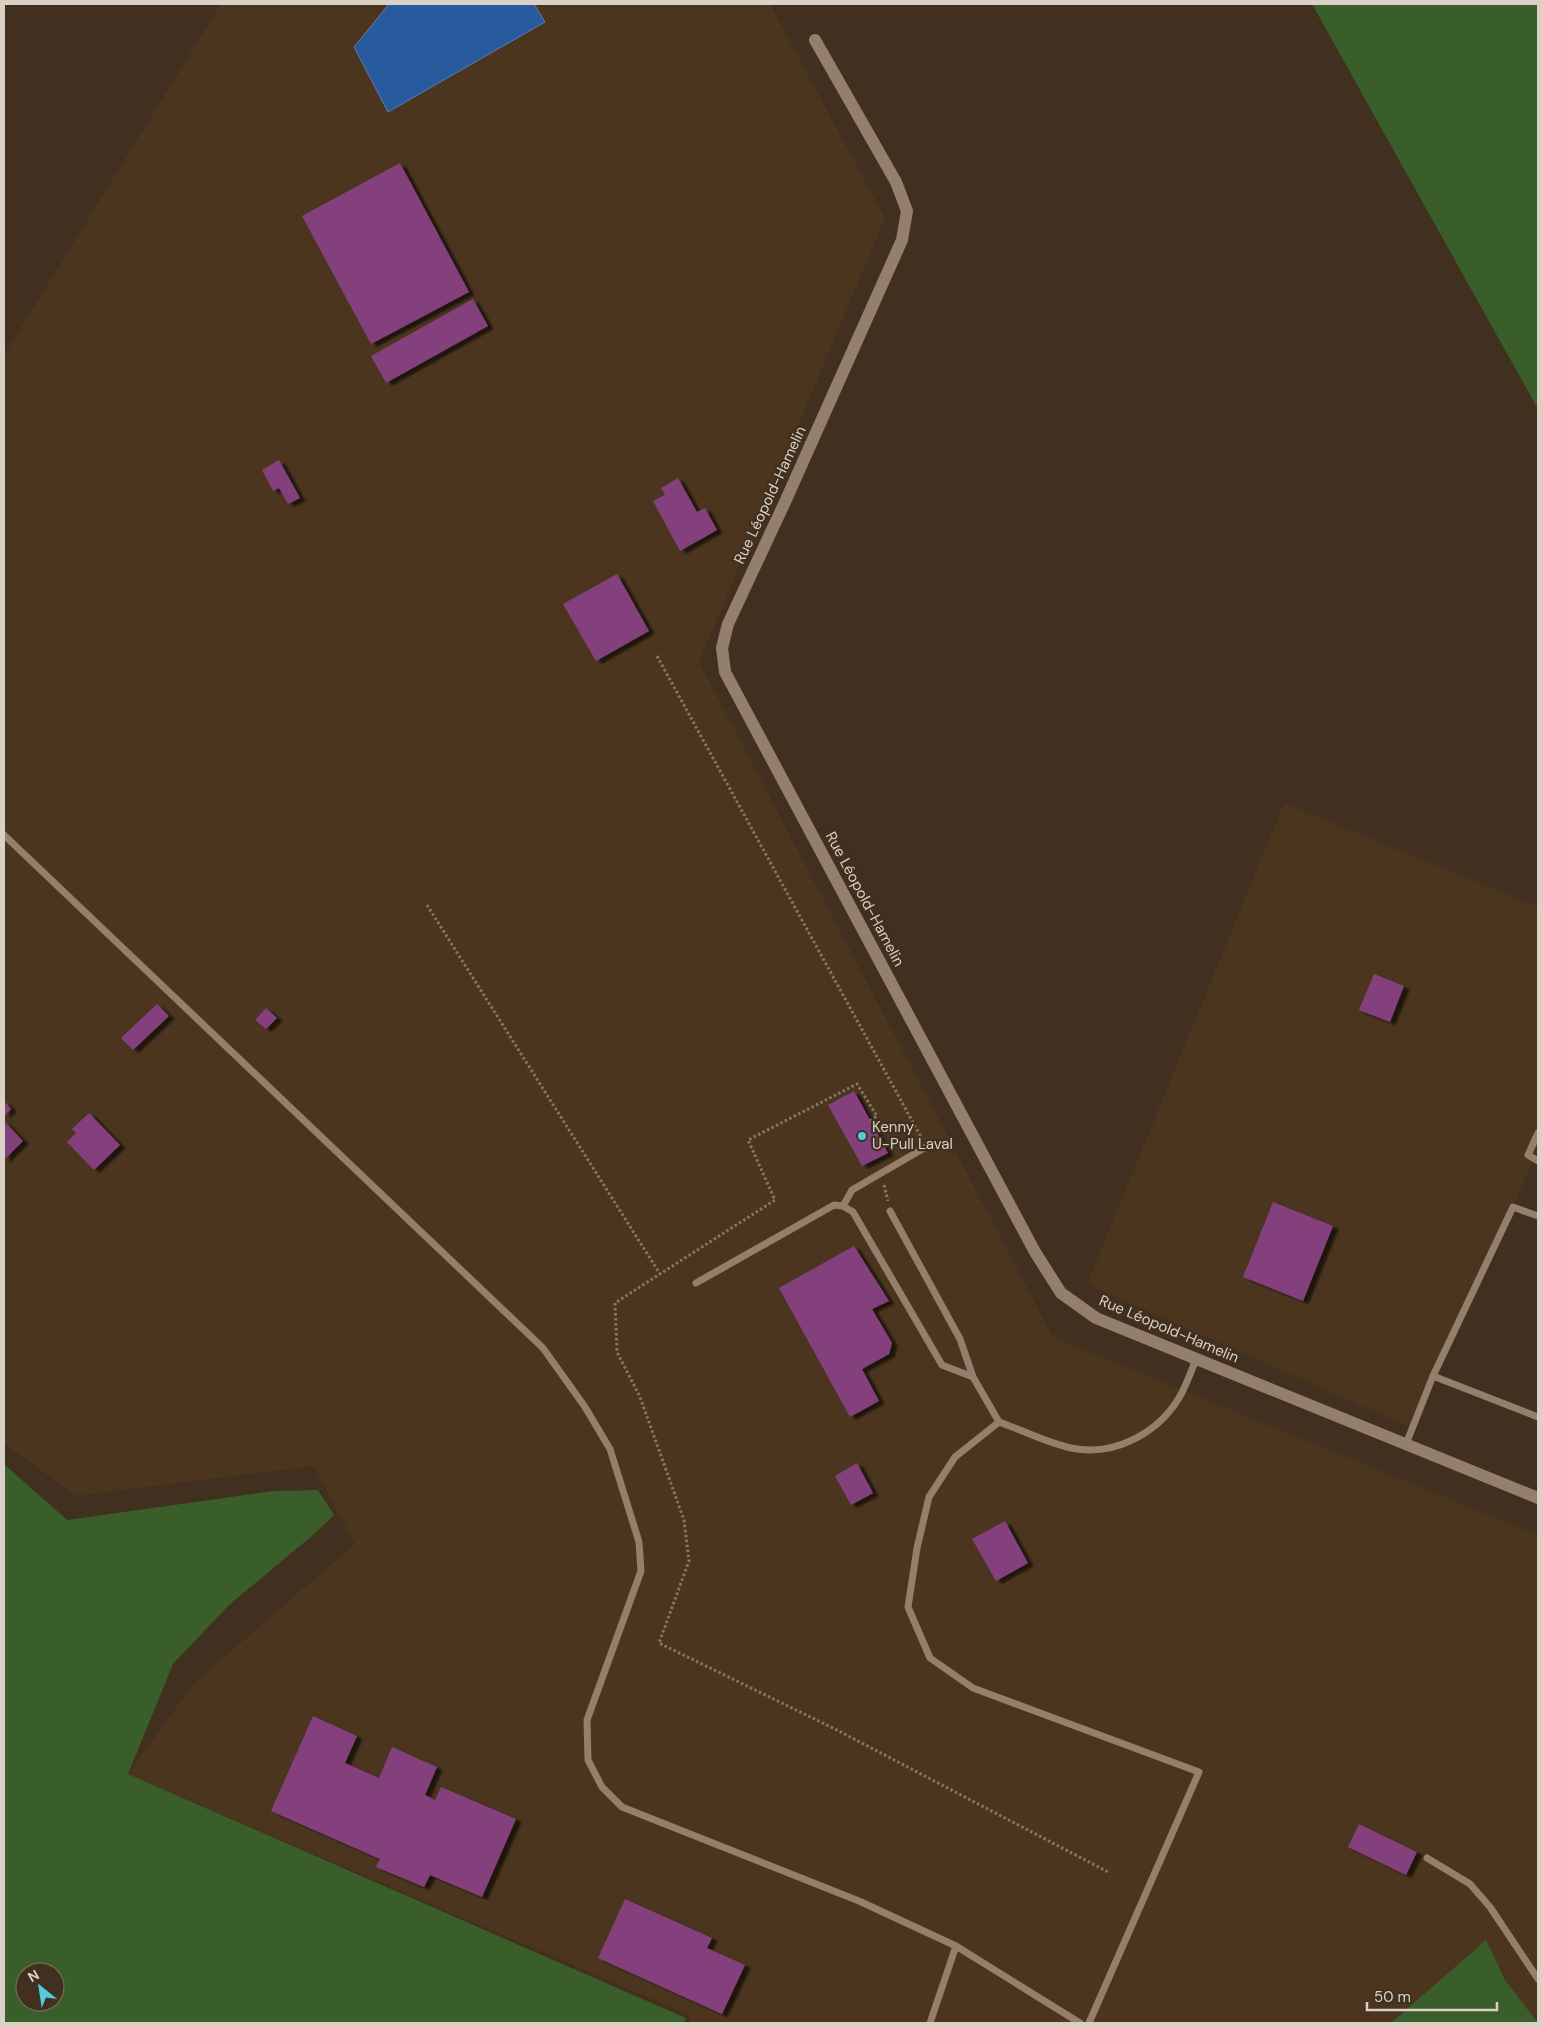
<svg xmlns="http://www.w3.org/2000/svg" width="1542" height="2027" font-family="'DM Sans',sans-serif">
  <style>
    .built { fill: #4b351f }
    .green { fill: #3a5e29; fill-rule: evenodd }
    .water { fill: #285b9e; stroke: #5e7eaa }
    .building { fill: #84417d; filter: url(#shadow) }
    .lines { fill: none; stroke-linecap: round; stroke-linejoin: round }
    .path { stroke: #857668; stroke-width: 3; stroke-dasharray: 2.5 2.5; stroke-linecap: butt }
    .service { stroke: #937f6c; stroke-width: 7 }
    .minor { stroke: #937f6c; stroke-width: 12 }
    .poi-dot { fill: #53cbda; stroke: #41301f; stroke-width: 2 }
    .labels { text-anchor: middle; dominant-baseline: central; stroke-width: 4.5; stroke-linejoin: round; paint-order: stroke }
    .street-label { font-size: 15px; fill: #dbd0c6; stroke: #41301f }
    .poi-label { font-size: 15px; fill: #dbd0c6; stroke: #41301f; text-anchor: start }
  </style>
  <defs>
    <filter id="shadow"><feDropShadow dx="5.5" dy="3" stdDeviation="1" flood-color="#0009"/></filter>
  </defs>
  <rect width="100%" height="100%" fill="#41301f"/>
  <!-- built -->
  <g class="built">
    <path d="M221,4H770L885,218L699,662L1053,1337L1538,1535V2023H689L691,2016L128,1774L194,1683L355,1544L314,1466L76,1496L4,1443V355Z"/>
    <path d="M1284,803L1538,907V1150L1413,1429L1087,1284Z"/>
  </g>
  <!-- green -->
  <g class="green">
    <path d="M1312,4H1538V409Z"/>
    <path d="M4,1464L67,1520L273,1491L318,1490L334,1515L312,1536L229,1605L173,1664L128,1774L686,2018L684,2023H4ZM25,1972H55V2002H25Z"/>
    <path d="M1486,1940L1505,1980L1538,2023H1391Z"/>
  </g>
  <!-- water -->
  <path class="water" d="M389,4H534L545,22L388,112L354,47Z"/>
  <!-- building -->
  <g class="building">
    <path d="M400,163L469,292L371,344L302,216Z"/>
    <path d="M473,299L488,326L386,383L371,356Z"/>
    <path d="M279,460L300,498L288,504L279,488L273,491L262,470Z"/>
    <path d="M678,478L697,512L705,508L717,530L680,551L653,501L665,495L661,488Z"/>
    <path d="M617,574L649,631L596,661L563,604Z"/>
    <path d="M1374,974L1404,986L1390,1022L1359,1010Z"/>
    <path d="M157,1004L169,1016L133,1050L121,1038Z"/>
    <path d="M266,1008L277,1018L266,1029L255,1020Z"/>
    <path d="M854,1091L888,1153L862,1166L828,1105Z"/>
    <path d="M4,1101L11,1109L4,1116Z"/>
    <path d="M89,1113L120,1145L94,1170L67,1142L76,1133L72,1129Z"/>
    <path d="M4,1121L23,1141L4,1160Z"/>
    <path d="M1273,1202L1333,1226L1303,1301L1243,1277Z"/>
    <path d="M854,1246L889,1301L872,1309L892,1343L889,1354L862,1369L879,1401L850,1417L779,1288Z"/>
    <path d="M857,1463L873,1493L851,1505L835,1476Z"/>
    <path d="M1005,1521L1028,1563L996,1581L972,1539Z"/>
    <path d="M313,1716L357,1736L345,1763L379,1778L392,1747L437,1767L425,1795L435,1800L441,1787L516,1819L482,1897L430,1875L424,1887L376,1867L380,1859L271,1811Z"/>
    <path d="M1359,1824L1417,1852L1406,1875L1348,1847Z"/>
    <path d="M625,1899L712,1938L707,1948L745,1965L722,2014L598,1958Z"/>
  </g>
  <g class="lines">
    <!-- path -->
    <g class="path">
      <path d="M657,656L921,1137"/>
      <path d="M427,905L660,1274"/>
      <path d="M870,1121L877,1116L857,1084L748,1140L775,1200L615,1303L617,1352L640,1397L684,1520L689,1561L659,1643L835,1729L1110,1873"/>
      <path d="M884,1185L888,1201"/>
    </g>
    <!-- service -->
    <g class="service">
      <path d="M4,835L543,1348L585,1407L610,1449L639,1542L641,1571L587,1720L588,1760L602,1787L622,1807L859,1901L956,1946L1080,2023"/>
      <path d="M1538,1133L1528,1155L1538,1161"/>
      <path d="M843,1206L852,1190L926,1147"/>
      <path d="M890,1211L960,1339L973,1377L999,1422L955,1457L929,1497L917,1548L908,1607L930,1658L973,1688L1199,1772L1089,2023"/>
      <path d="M696,1283L834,1205L843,1206L853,1212L942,1365L973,1377"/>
      <path d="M1433,1376L1513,1207L1538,1216"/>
      <path d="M999,1422C1022,1430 1047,1443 1071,1448C1113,1457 1157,1434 1179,1398C1186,1386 1191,1372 1196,1359"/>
      <path d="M1406,1444L1433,1376L1538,1417"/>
      <path d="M1427,1858L1470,1884L1490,1907L1538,1979"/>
      <path d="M930,2023L956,1946"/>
    </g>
    <!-- minor -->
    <path class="minor" d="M815,40L896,182L907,211L902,240L785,502L728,624L722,648L725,672L1035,1252L1061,1293L1096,1318L1538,1498"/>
  </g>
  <!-- markers -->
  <circle class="poi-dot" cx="862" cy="1136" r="5"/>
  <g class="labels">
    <!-- street labels -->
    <g class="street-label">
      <text transform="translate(770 495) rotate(-65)">Rue Léopold-Hamelin</text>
      <text transform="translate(865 899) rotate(62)">Rue Léopold-Hamelin</text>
      <text transform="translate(1169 1329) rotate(23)">Rue Léopold-Hamelin</text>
    </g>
    <!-- poi labels -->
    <g class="poi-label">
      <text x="872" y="1127">Kenny<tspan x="872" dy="17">U-Pull Laval</tspan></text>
    </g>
  </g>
  <!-- border -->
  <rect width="1542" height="2027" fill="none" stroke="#dbd0c6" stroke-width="10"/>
  <!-- north arrow -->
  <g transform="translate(40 1987) rotate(330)"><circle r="24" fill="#41301f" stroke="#7f7062"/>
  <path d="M0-4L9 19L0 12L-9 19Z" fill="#53cbda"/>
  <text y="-8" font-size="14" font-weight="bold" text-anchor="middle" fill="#dbd0c6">N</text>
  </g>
  <!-- scale -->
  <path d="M1367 2002v8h130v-8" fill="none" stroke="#dbd0c6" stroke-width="2.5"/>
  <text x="1374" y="2002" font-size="15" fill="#dbd0c6" stroke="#41301f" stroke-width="4" paint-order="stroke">50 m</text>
</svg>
